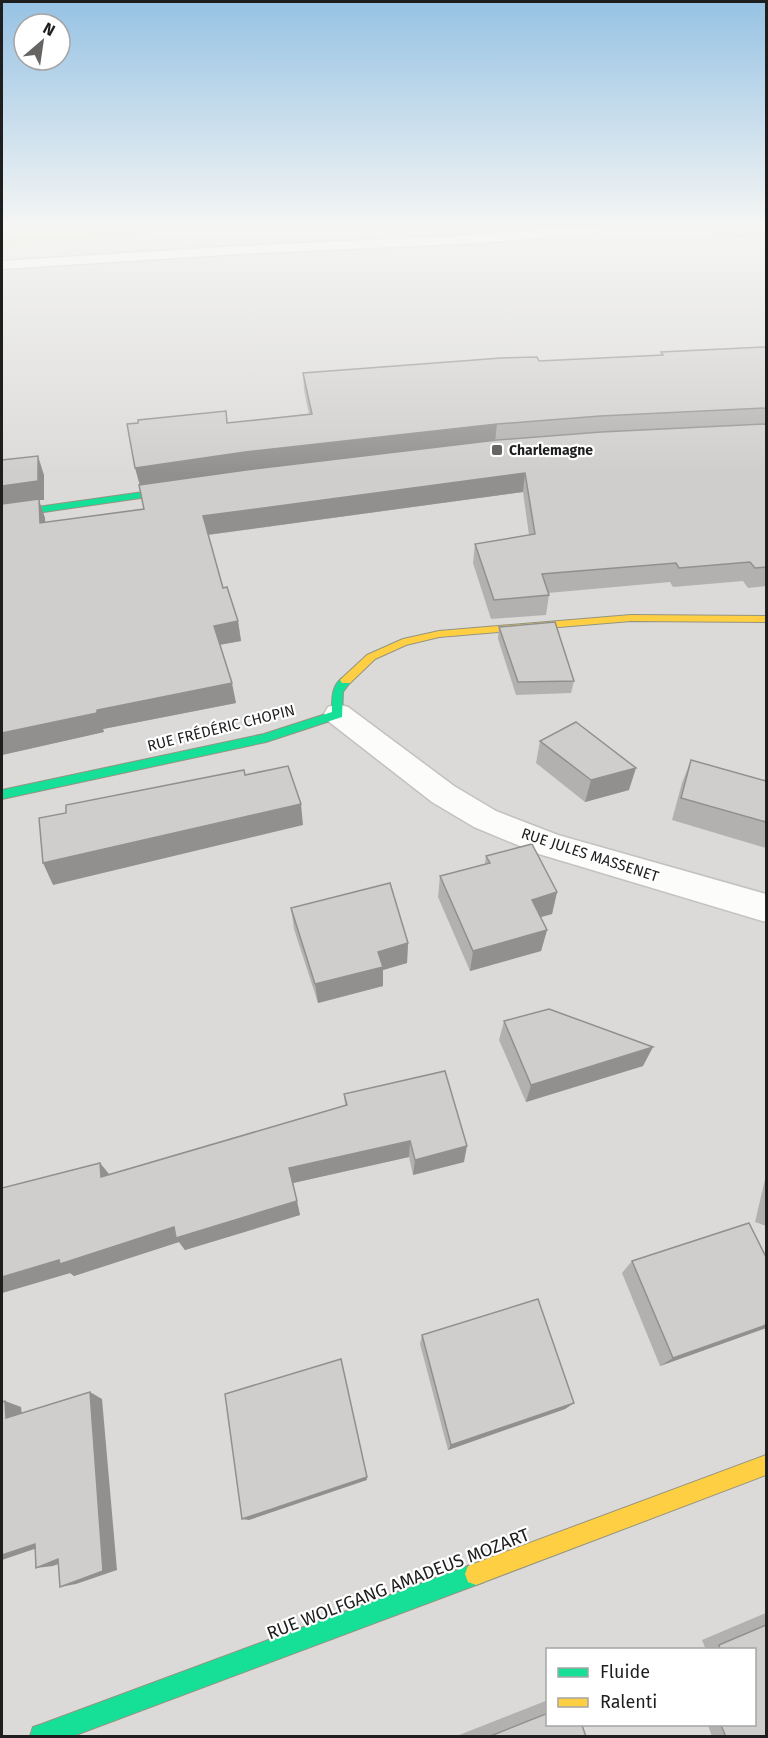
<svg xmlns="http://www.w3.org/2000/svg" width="768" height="1738" font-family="'Fira Sans',sans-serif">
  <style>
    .residential { fill: #dbdad8; fill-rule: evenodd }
    .forest { fill: #c9d9be }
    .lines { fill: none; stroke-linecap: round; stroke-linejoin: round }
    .street-casing { stroke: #c3c2c1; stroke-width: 3 }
    .fast-casing { stroke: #959480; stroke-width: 2 }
    .slow-casing { stroke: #959480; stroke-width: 2 }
    .street { fill: #fcfcfb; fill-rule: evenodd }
    .fast { fill: #16e098; fill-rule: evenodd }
    .slow { fill: #ffcf43; fill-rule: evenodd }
    .wall { fill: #b3b1af }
    .shaded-wall { fill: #92908f }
    .building { fill: #d0cecc; stroke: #92908f; stroke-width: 1.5 }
    .poi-dot { fill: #666564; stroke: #fff; stroke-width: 2 }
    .labels { text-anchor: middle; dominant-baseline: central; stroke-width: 4.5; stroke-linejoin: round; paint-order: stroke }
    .far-poi-label { font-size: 14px; font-weight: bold; fill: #1e1e1e; stroke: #fff; text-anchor: start }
    .street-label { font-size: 15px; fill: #1e1e1e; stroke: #fff }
    .near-street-label { font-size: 18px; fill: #1e1e1e; stroke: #fff }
  </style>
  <rect width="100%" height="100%" fill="#eceae7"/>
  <!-- residential -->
  <path class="residential" d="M185,229H766V1736H2V249ZM548,1650H754V1724H548Z"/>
  <!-- forest -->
  <path class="forest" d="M2,229H185L2,249Z"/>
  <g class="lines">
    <defs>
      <g id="street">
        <path d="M543,229H602L595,233L481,243L239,254L2,269V261L239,246L481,235Z"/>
        <path d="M338,704L348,707L454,786L496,811L558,835L766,894V922L539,854L474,827L432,802L328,721L324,714L328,707Z"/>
      </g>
      <g id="fast">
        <path d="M186,486L189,487V491L2,518V512Z"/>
        <path d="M346,676L352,680L343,692L342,717L266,742L2,799V790L264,734L332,712C332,698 331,683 346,676Z"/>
        <path d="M476,1563L484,1566L487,1574L484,1582L476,1585L73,1736H30L33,1727L42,1724Z"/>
      </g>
      <g id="slow">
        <path d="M631,615L766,616V622L631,621L439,637L406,645L375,659L350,683H342L340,680L367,655L403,639L439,631Z"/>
        <path d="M766,1455V1475L476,1585L468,1582L465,1574L468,1566L476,1563Z"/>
      </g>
    </defs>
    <!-- street casing -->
    <use href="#street" class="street-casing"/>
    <!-- fast casing -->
    <use href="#fast" class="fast-casing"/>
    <!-- slow casing -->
    <use href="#slow" class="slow-casing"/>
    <!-- street -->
    <use href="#street" class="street"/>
    <!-- fast -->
    <use href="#fast" class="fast"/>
    <!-- slow -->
    <use href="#slow" class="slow"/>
  </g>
  <!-- wall -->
  <g class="wall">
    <path d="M708,229H766V237L721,239Z"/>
    <path d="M766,347V586L748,588L743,581L673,587L670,582L548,593L549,595L546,615L491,619L473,563L475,544L529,535L523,492L208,535L223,588L238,621L241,641L220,645L236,703L103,729L104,732L2,755V460L44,475V500H39L45,518V522L144,509L227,423L309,414L304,390L303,373L660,355L661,352Z"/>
    <path d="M499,627L574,681L571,693L516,695L498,639Z"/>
    <path d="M540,741L629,790L585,802L536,763Z"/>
    <path d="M691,760L766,781V848L672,820L682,783Z"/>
    <path d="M486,856L557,892L552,914L540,917L547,930L541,951L470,971L438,897L440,876L485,864Z"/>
    <path d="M291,908L408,943L407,963L383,970V986L318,1003L294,929Z"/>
    <path d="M504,1021L643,1066L526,1102L499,1040Z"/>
    <path d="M344,1094L464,1162L413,1175L409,1157L293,1183L300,1215L185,1250L179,1242L74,1276L70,1273L2,1293V1188L100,1163L109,1174L345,1105Z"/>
    <path d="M766,1175V1226L755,1222Z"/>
    <path d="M632,1261L766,1328L660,1366L622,1273Z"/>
    <path d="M422,1335L574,1403L565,1409L448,1450L420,1344Z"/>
    <path d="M766,1613V1737H712L708,1725H754V1650H706L702,1640Z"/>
    <path d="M548,1700V1725L586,1737H454Z"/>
  </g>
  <!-- shaded-wall -->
  <g class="shaded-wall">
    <path d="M497,424L495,442L140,486L135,468L245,452Z"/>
    <path d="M38,456L44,475V500H39L45,518L46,542L2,507V486Z"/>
    <path d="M525,473L523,492L206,535L203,516Z"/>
    <path d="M238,621L241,641L218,645L214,626Z"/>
    <path d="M232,683L236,703L103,729L104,732L2,755V733L97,710Z"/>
    <path d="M636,768L629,790L585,802L591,780Z"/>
    <path d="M301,804L303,825L53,885L43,863Z"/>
    <path d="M557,892L552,914L527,921L532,900Z"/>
    <path d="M547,930L541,951L470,971L473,951Z"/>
    <path d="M408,943L407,963L383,970V986L318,1003L315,984L378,952Z"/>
    <path d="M653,1047L643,1066L526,1102L531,1085Z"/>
    <path d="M410,1141L409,1157L293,1183L300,1215L185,1250L179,1242L74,1276L70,1273L2,1293V1277L289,1168Z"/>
    <path d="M467,1146L464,1162L413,1175L415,1160Z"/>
    <path d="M100,1163L112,1178L101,1177Z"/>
    <path d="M766,1325V1328L660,1366L673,1358Z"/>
    <path d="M341,1359L367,1480L249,1520L242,1519Z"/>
    <path d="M90,1392L102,1399L117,1570L76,1584L60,1587Z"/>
    <path d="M5,1401L21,1407L23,1423L6,1418Z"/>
    <path d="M574,1403L565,1409L448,1450L451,1445Z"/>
    <path d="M52,1543L2,1560V1555L35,1544Z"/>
    <path d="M73,1558L53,1566L36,1568L58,1559Z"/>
  </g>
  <!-- building -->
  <g class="building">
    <path d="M766,347V408L600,416L497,424L245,452L135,468L127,424L138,423V420L226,411L227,423L312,414L303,373L501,358L537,357L539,361L663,355L661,352Z"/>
    <path d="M766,424V567L755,568L750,562L679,568L676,563L542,574L549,595L494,600L475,544L535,534L525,473L203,516L223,588L227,587L238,621L214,626L232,683L97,710V713L2,733V504L39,499L40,523L144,509L139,485L246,470L497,440L601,432Z"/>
    <path d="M38,456V481L2,486V460Z"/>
    <path d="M555,622L574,681L518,682L499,627Z"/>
    <path d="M576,722L636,768L591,780L540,741Z"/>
    <path d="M691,760L766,781V822L681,798Z"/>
    <path d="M288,766L301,804L43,863L39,818L66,813V805L244,770L245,775Z"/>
    <path d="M532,844L557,892L532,900L547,930L473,951L440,876L490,863L486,856Z"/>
    <path d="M390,883L408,943L378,952L383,967L315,984L291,908Z"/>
    <path d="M549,1009L653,1047L531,1085L504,1021Z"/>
    <path d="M445,1071L467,1146L415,1160L410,1141L289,1168L297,1201L176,1238L174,1227L60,1264L59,1260L2,1277V1188L100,1163L101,1177L347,1105L344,1094Z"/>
    <path d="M749,1223L766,1257V1325L673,1358L632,1261Z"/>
    <path d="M538,1299L574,1403L451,1445L422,1335Z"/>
    <path d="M341,1359L367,1477L242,1519L225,1394Z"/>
    <path d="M90,1392L103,1571L60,1587L58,1559L36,1568L35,1544L2,1555V1402L5,1401L6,1418Z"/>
    <path d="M766,1625V1737H726L721,1725H754V1650H720L719,1645Z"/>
    <path d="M548,1713V1725H582L586,1737H488Z"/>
  </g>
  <!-- sky -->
  <linearGradient id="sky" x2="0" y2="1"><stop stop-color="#96c2e4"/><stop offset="0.48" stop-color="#f6f6f4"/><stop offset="1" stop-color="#f6f6f4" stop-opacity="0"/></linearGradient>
  <rect width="768" height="473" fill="url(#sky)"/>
  <!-- markers -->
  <rect class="poi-dot" x="491" y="444" width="12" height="12" rx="3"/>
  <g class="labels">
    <!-- far-poi labels -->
    <g class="far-poi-label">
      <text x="509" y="450">Charlemagne</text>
    </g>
    <!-- street labels -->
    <g class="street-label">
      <text transform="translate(221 728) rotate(-14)">RUE FRÉDÉRIC CHOPIN</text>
      <text transform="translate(590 855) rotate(18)">RUE JULES MASSENET</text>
    </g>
    <!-- near-street labels -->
    <g class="near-street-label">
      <text transform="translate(398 1584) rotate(-21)">RUE WOLFGANG AMADEUS MOZART</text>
    </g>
  </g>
  <!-- border -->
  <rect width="768" height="1738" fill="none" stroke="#1e1e1e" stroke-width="6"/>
  <!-- legend -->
  <rect x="546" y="1648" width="210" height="78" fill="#ffffff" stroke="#a5a5a5" stroke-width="1.5"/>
  <rect x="558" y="1668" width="30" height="9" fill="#16e098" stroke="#a5a5a5" stroke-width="1.5"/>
  <text x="600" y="1678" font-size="18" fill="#1e1e1e">Fluide</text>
  <rect x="558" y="1698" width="30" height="9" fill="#ffcf43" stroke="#a5a5a5" stroke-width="1.5"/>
  <text x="600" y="1708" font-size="18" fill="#1e1e1e">Ralenti</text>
  <!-- north arrow -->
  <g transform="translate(42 42) rotate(29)"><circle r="28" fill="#ffffff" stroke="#a5a5a5" stroke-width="1.5"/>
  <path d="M0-4.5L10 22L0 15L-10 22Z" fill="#666564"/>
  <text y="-9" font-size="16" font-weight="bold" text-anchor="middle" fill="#1e1e1e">N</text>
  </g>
</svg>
